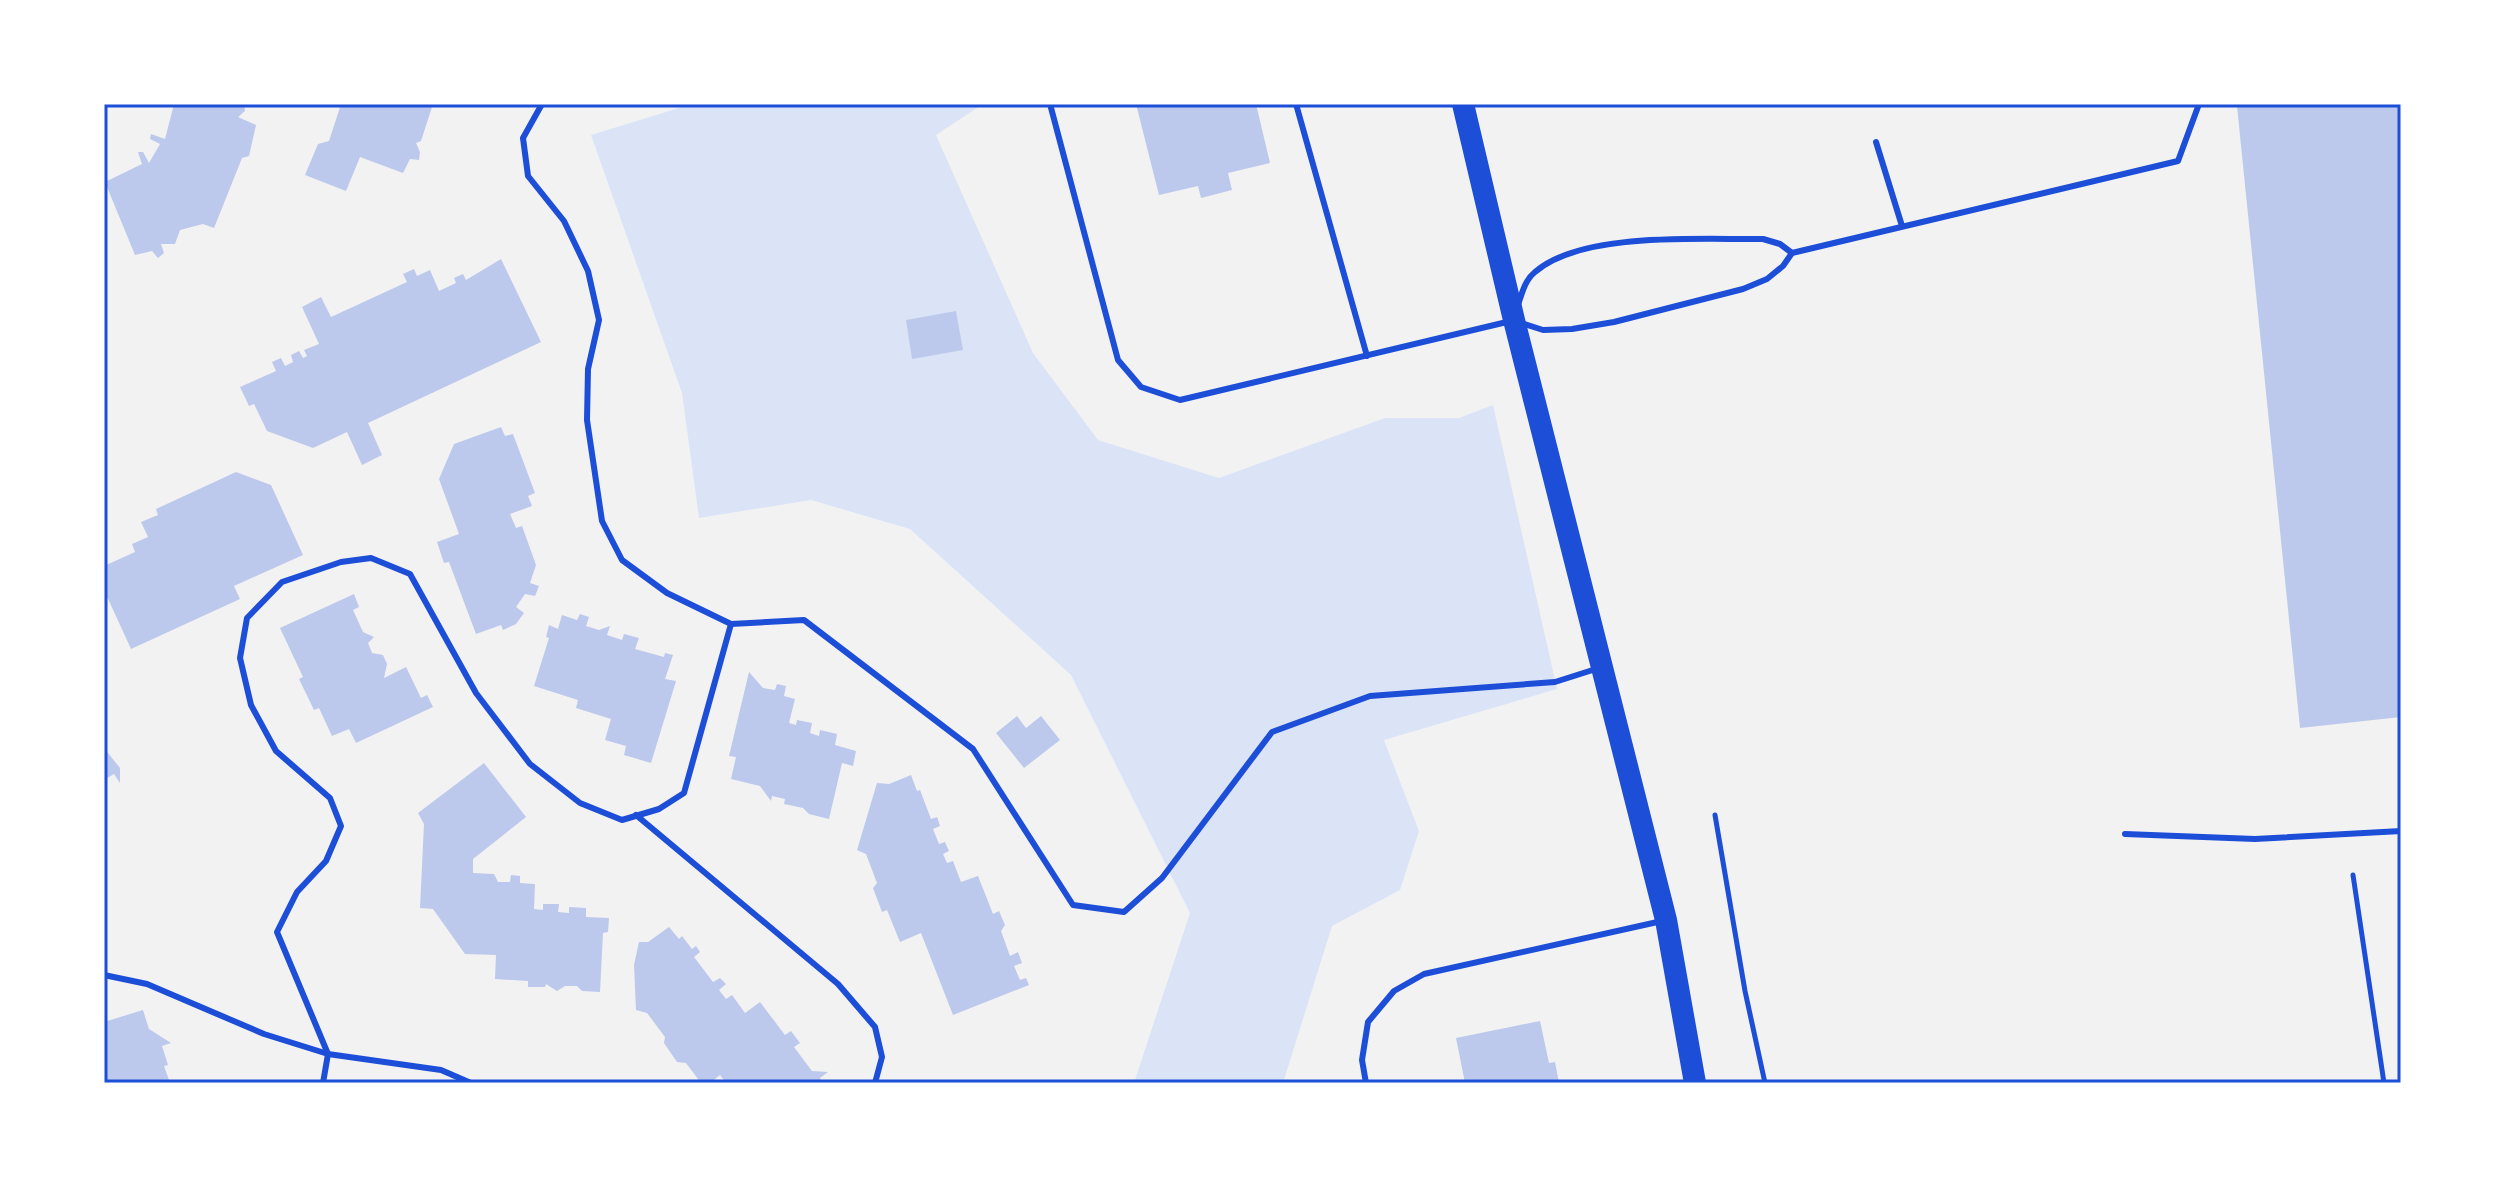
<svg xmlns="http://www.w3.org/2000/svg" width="2505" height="1187" font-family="'Noto Sans',sans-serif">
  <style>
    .green { fill: #dbe4f7 }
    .building { fill: #bdc9ec }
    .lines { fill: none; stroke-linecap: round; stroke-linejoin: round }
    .path { stroke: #1d4ed8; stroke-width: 5 }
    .service { stroke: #1d4ed8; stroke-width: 6 }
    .trunk { stroke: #1d4ed8; stroke-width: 22 }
    .neatline { fill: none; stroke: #1d4ed8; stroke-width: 3 }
  </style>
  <rect width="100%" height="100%" fill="#f2f2f2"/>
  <!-- green -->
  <path class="green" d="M692,104H983L936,135L1033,353L1098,440L1219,478L1385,418H1459L1493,405L1557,689L1384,740L1419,831L1400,890L1332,926L1283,1083H1134L1190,913L1071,675L910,529L811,500L699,518L682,393L591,135Z"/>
  <!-- building -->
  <g class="building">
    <path d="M174,104H244L245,111L238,117L256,125L249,156L242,158L214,228L203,224L180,230L175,244H161L164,253L158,258L152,251L135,255L105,182L142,164L138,152H143L149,163L160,144L150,139L151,134L165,139Z"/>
    <path d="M341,104H433L421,141L416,143L420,152L419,160L410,159L403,173L360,157L346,191L305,175L318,144L329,141Z"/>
    <path d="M1136,104H1256L1270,163L1228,173L1232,190L1201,198L1198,186L1159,195Z"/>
    <path d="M2253,104H2401V717L2300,728L2237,106Z"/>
    <path d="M501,259L541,342L368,423L382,455L362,465L347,432L313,448L267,431L254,404L249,406L240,387L276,371L272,362L281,358L285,366L293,362L291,355L299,351L303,358L307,356L304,350L319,344L302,307L321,297L331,317L407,282L403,274L414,269L417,276L430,270L439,291L456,283L454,278L463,274L466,280Z"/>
    <path d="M956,311L963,350L912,359L906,320Z"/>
    <path d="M501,427L505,436L513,434L535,493L528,496L532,506L510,514L516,528L522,526L536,565L530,583L539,586L535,596L525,594L516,607L524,613L516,624L503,630L501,625L476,634L449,562L444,563L437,542L459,534L439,479L454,444Z"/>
    <path d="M236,472L271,485L303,555L234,586L240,599L131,649L104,590V566L135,552L132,544L148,537L141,522L158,515L156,509Z"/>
    <path d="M354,594L359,607L353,610L363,632L374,637L368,643L372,653L383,655L387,664L384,678L406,667L421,698L427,695L433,707L356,743L349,729L332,736L319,708L314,710L299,679L303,677L280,628Z"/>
    <path d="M580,614L589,617L586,626L599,630L610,626L607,635L622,640L624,634L639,638L635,649L664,657L665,653L673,655L665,679L676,681L651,763L624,755L626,746L605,740L611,719L576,708L578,700L534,686L549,638L546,637L549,625L558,629L562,615L577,620Z"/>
    <path d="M749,672L763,688L775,690L777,684L786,686L784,696L795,699L789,723L796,725L797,720L812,723L810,733L819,736L820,730L837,734L835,745L856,751L853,766L842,763L829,819L809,814L803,808L784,804L785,799L772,796L771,801L760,786L731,779L736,757L729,756Z"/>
    <path d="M1017,716L1026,728L1041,716L1060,740L1024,768L996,733Z"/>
    <path d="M104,748L120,768V783L114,774L104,780Z"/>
    <path d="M484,763L526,817L473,859V873L494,874L498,882H510L511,875L520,876V883L535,884L534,909L543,910V904H559L558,912L569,913V907L586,908V917L609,918L608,932L603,933L600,992L582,991L577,986H565L557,991L546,984L545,987H528V981L495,979L496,955L465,954L433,909L420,908L424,824L418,813Z"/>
    <path d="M911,775L917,791L920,790L931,819L937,817L940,826L933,829L939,844L945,842L949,851L943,854L947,863L953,861L961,882L978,876L993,914L999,911L1005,925L1001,931L1010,956L1018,952L1022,963L1014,966L1020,980L1026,978L1029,985L953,1015L921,933L900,942L887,910L882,912L873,888L877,883L866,854L857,850L877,783L889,784Z"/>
    <path d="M669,927L679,939L682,936L692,949L696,946L700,952L694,957L713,982L720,978L726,984L719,990L726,999L732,995L745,1013L760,1002L785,1035L791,1031L800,1043L794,1047L812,1071L828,1072L820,1078L823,1083H726L720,1075L710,1083H701L686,1063L677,1062L664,1043L665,1037L647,1013L636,1010L634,965L639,942H648Z"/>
    <path d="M143,1010L149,1029L171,1043L162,1046L168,1065L164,1066L170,1083H104V1022Z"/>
    <path d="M1540,1021L1549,1063L1555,1062L1559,1083H1465L1456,1038Z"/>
  </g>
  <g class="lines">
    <!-- path -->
    <g class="path">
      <path d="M1715,815L1745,991L1765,1083"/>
      <path d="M2353,875L2384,1083"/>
    </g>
    <!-- service -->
    <g class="service">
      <path d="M1050,104L1118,360L1141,387L1180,400L1511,321"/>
      <path d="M1296,104L1367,356"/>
      <path d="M1876,142L1902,226"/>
      <path d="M1518,305C1522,293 1525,280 1535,272C1582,231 1702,240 1763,239L1780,244L1792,253"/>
      <path d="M1521,323L1543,330L1572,329L1614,322L1743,289L1767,279L1783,266L1792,253L2178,161L2199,104"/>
      <path d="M731,624L804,620L973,749L1073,905L1124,912L1162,878L1272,732L1370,696L1555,682L1599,668"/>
      <path d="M636,815L838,984L875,1027L882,1057L875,1083"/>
      <path d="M2125,834L2255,839L2401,831"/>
      <path d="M104,975L147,984L264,1034L328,1054L323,1083"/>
      <path d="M471,1083L441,1070L328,1054L277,932L297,892L326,861L341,826L330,798L276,751L251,705L240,658L247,618L282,582L341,562L371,558L410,574L476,693L530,764L580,803L622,820L659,809L684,793L731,624L667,593L622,560L602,521L587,420L588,369L599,320L588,271L564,221L528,176L523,138L542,104"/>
      <path d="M1366,1083L1362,1060L1368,1022L1394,991L1424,974L1662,921"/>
    </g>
    <!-- trunk -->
    <path class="trunk" d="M1463,104L1514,320L1666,920L1695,1083"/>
  </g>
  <!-- border -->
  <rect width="2505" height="1187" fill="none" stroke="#ffffff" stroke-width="212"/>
  <rect x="106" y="106" width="2293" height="975" class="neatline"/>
</svg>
